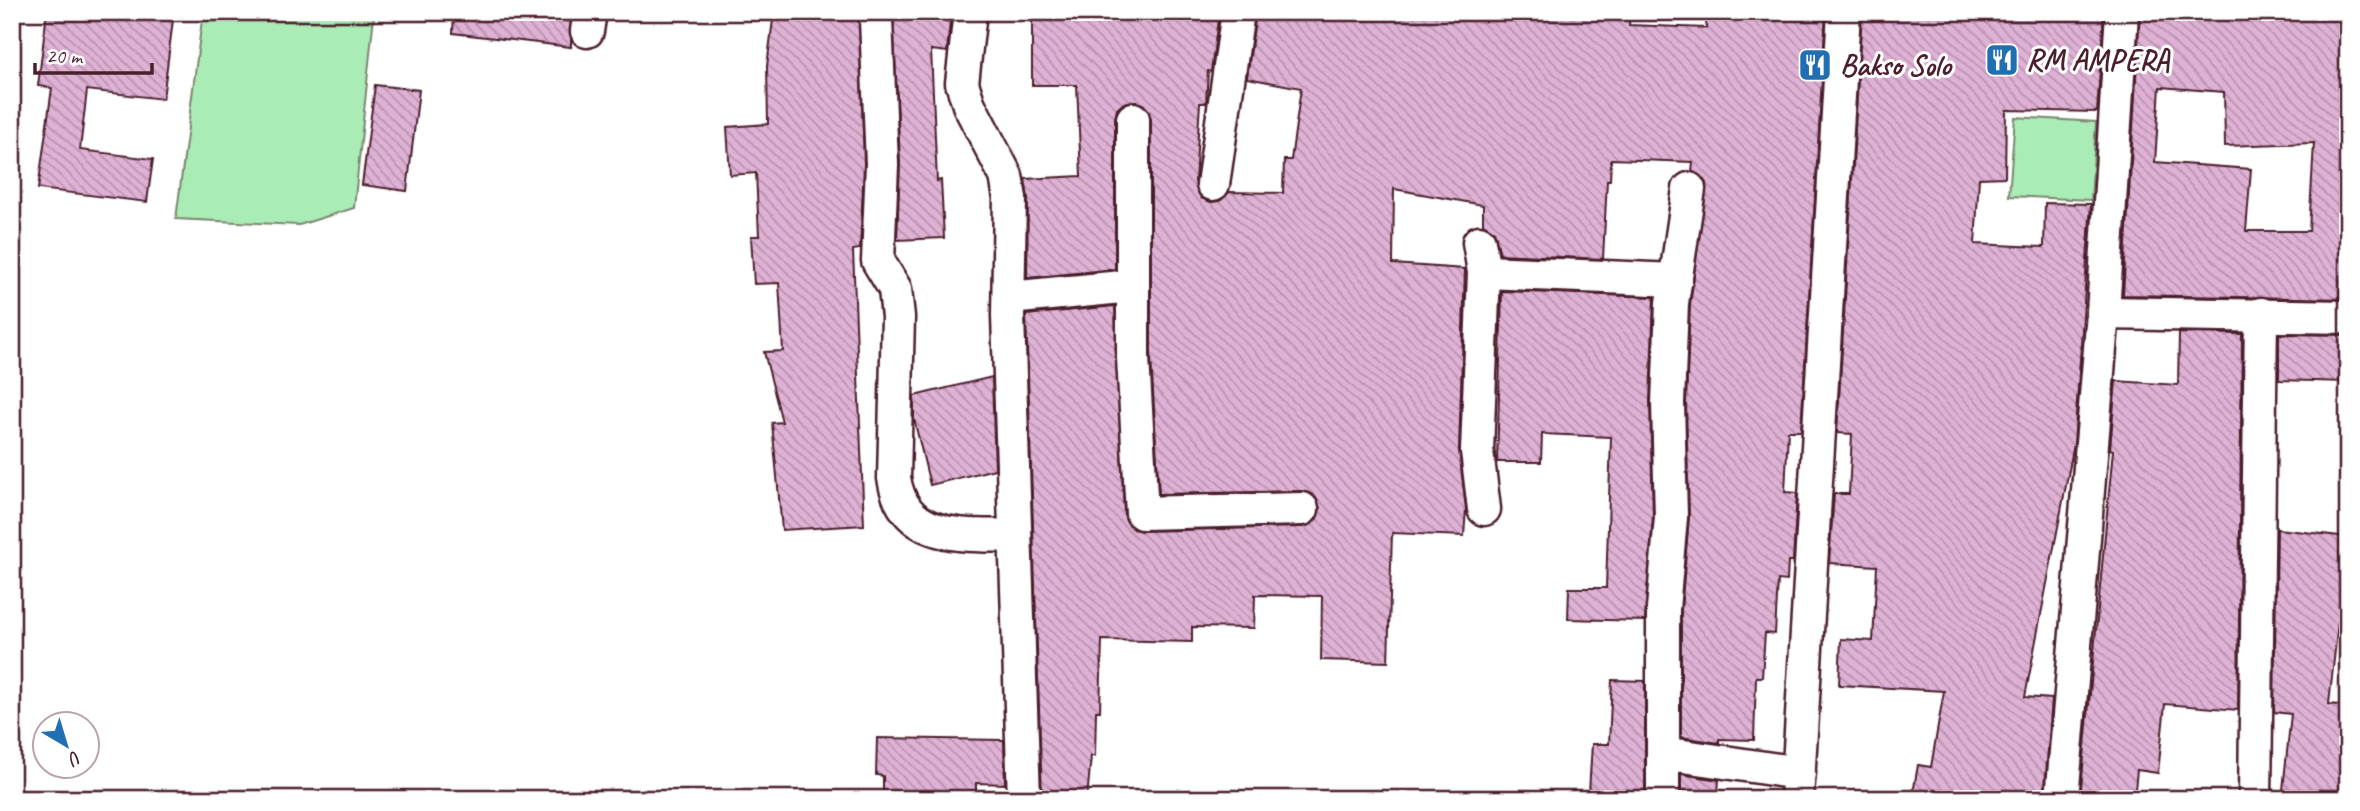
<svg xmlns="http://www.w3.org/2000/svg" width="2360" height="811" font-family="Caveat,sans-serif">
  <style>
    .green { fill: #aaecb6; stroke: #7a8670; stroke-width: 2 }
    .building { fill: url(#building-back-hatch); stroke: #4a1f2b; stroke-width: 2; fill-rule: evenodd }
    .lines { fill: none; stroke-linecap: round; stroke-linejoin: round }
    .street-casing { stroke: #4a1f2b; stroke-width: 37 }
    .street { stroke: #fff; stroke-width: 32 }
    .labels { text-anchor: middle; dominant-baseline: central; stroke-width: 6; stroke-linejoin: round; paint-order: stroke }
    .poi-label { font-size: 30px; font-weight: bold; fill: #4a1f2b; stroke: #fff; text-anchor: start }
  </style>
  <defs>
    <pattern id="building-back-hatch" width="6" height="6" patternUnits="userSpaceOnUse" patternTransform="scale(1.75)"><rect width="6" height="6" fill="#dfb2d5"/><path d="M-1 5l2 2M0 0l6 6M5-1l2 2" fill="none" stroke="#b790ad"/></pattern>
  </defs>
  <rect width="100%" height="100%" fill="#fff"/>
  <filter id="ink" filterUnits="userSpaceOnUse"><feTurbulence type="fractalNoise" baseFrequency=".0143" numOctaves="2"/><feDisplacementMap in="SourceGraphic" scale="14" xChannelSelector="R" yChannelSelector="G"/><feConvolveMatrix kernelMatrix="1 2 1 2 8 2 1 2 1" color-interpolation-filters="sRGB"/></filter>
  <g filter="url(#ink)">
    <!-- green -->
    <g class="green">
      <path d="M203,12H357L374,15L354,208L299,225L176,219Z"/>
      <path d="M2015,117L2096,122L2091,200L2009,196Z"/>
    </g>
    <!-- building -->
    <g class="building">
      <path d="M47,12H174L163,99L87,90L80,150L153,159L147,202L38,189L52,88L38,86Z"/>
      <path d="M454,12H571V47L453,33Z"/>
      <path d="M774,12H859L864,164L860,249L853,250L864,525L782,530L772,423L782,422L764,352L783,351L779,283L754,284L751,236H759L756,173L730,175L727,127L768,124L767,66Z"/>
      <path d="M893,12H951L947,52L931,50L937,181L941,180L944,238L897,240L900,163Z"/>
      <path d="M1032,12H1219L1211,72L1208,71L1206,103H1200L1195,181L1201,198L1211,202L1220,201L1229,192L1283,193L1284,160H1291L1301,88L1247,78L1256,12H1630L1629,25L1706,28L1707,12H1826L1801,431H1788L1785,492L1797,493L1793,561H1788L1787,581L1778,580L1775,634L1765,633L1762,677H1756L1754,740L1719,739V743L1681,737V610L1689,517L1686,403L1690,305L1706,183L1692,171L1693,162L1611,159L1610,180H1607L1603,259L1500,254L1494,231L1483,224V205L1394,189L1393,264L1465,269L1459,450L1466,509L1464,536L1392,533L1388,662L1321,660L1322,596L1255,595L1254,628L1192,627V642L1102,640L1100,711H1096L1095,756H1091L1087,799H1042L1026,315L1115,306L1124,514L1133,529L1142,531L1302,527L1312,524L1320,509L1317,499L1302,491L1159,494L1151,357V119L1143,104L1134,101L1124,103L1117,109L1115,118V269L1027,278L1028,198L1025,179L1081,176L1077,85H1032Z"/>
      <path d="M1862,12H2104L2097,112L2006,110L2005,177L1979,178L1975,244L2044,247L2045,203L2091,204L2074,444L2025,697L2052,699L2044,799H1912L1918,765L1931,767L1944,691L1839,685L1841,639L1873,641L1877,566L1829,563L1834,494H1849L1852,434L1837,433Z"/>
      <path d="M2140,12H2348V299L2123,295ZM2160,87L2224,92L2225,146L2314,143L2309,231H2246L2251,169L2155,162Z"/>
      <path d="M375,85L419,90L407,191L362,185Z"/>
      <path d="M1502,291L1654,297L1650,402L1653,516L1645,621L1568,619L1569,588H1606L1611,437L1542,434L1541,462H1497Z"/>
      <path d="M2179,333L2242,334L2238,710L2165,704L2158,773L2137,770L2134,799H2080L2113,450L2110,449L2116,381L2178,385Z"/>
      <path d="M2279,334L2348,335V382L2279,380Z"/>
      <path d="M992,377L995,469L930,485L914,419V396Z"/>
      <path d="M2277,529L2348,537L2342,623H2338L2329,704L2348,706V799H2282L2291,714L2274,712Z"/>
      <path d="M1612,680L1645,681V794L1589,792L1592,744H1609Z"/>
      <path d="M877,738L1004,740L1005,784L976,783V799H883V776L876,775Z"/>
      <path d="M1681,774L1719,780L1718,793H1681Z"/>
    </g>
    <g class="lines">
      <defs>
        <g id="street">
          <path d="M970,12L962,83L969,105L1006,176L1010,198L1008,316L1024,799"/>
          <path d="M876,19L882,164L878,261L895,289L898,317L894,478C904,543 966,534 1015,536"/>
          <path d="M587,31L590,12"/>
          <path d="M1133,119V358L1142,513L1302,509"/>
          <path d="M1213,184L1238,12"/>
          <path d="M1479,242L1484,272L1477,451L1484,509"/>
          <path d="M1484,272L1676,280"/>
          <path d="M1009,298L1132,286"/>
          <path d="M2103,313L2348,317"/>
          <path d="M1663,753L1799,773"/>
          <path d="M1663,799V609L1671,517L1668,403L1672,303L1689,189"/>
          <path d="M1797,799L1844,12"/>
          <path d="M2062,799L2103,313L2122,12"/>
          <path d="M2255,799L2261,314"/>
        </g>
      </defs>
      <!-- street casing -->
      <use href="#street" class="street-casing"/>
      <!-- street -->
      <use href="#street" class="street"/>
    </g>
  </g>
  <!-- icons -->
  <defs>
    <symbol id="restaurant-square" viewBox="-11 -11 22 22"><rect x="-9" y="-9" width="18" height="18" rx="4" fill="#1f6fb2" stroke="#fff"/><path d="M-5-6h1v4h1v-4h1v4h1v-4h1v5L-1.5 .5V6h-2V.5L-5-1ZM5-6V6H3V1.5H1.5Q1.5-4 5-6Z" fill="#fff"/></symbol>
  </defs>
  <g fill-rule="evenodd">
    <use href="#restaurant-square" x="1983" y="41" width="38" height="38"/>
    <use href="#restaurant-square" x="1796" y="46" width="38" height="38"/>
  </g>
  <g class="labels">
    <!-- poi labels -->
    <g class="poi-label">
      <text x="2026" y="60">RM AMPERA</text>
      <text x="1840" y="65">Bakso Solo</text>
    </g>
  </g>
  <!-- margin -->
  <rect width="2360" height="811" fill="none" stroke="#fff" stroke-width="42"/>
  <rect x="21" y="21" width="2318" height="769" fill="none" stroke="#4a1f2b" stroke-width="2.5" filter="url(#ink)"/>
  <!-- north arrow -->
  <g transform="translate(66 745) rotate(142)"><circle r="33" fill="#ffffff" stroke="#b7a5aa" stroke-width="2"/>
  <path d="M0-5L12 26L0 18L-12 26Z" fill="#1f6fb2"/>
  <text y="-10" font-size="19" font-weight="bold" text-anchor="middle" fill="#4a1f2b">U</text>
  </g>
  <!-- scale -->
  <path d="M35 63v10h117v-10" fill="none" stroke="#4a1f2b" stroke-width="3.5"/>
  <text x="46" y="63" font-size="21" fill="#4a1f2b" stroke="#ffffff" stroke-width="5" paint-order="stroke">20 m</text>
</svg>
